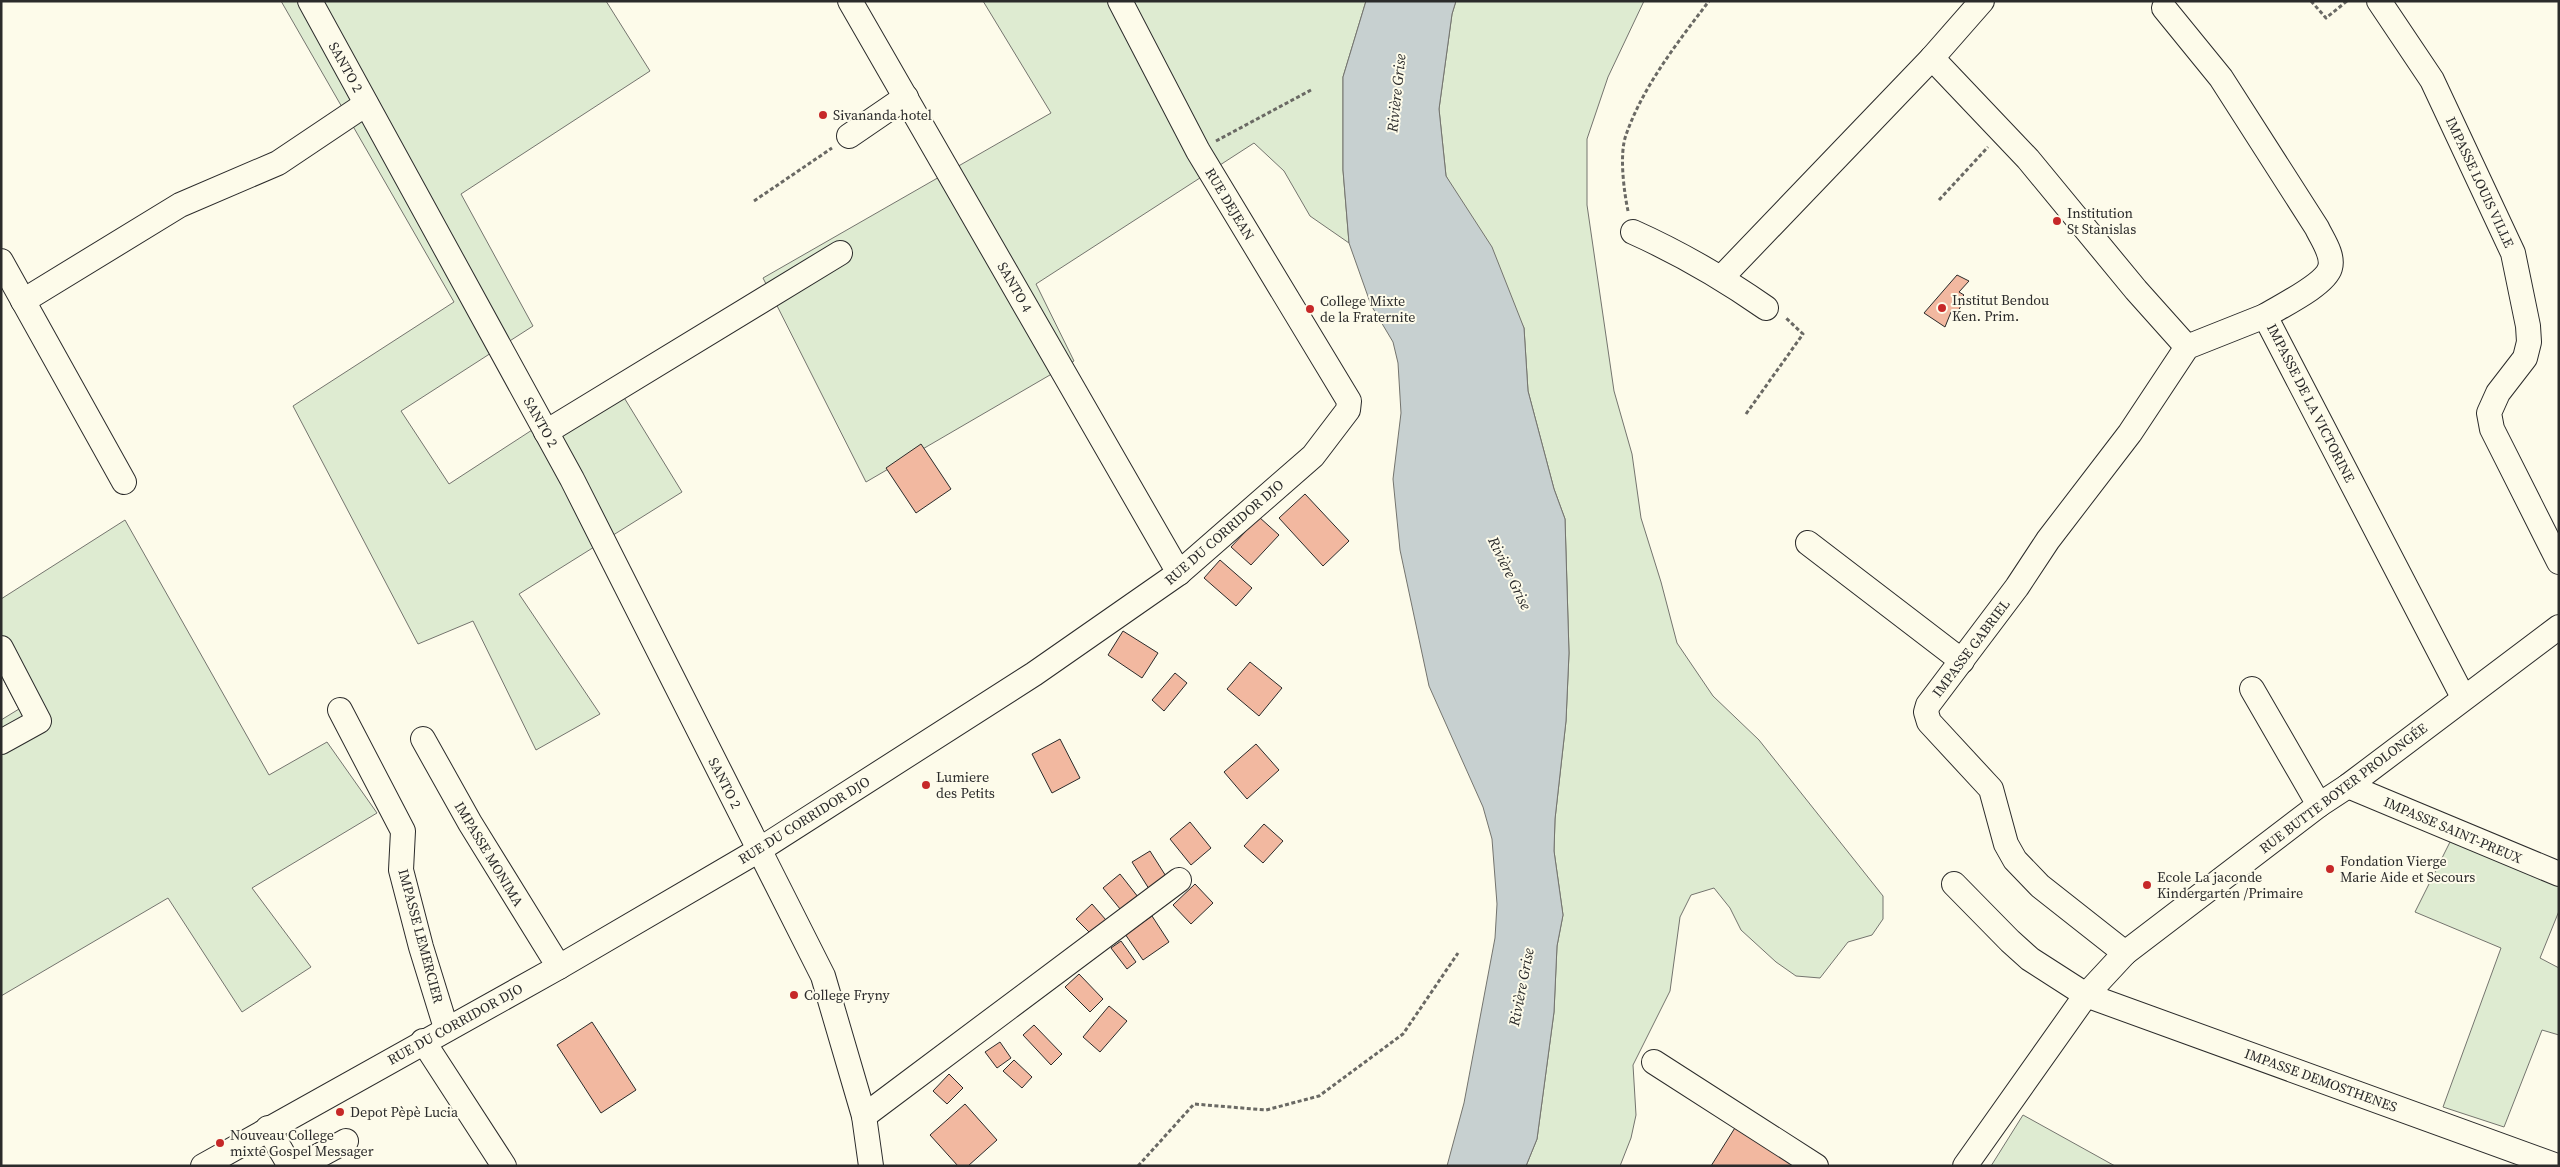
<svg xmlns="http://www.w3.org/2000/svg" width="2560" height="1167" font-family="'Source Serif 4',serif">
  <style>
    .green { fill: #deebd1; stroke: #74746e }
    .water { fill: #c7d0d0; stroke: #74746e }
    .building { fill: #f2b8a0; stroke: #2b2b2b }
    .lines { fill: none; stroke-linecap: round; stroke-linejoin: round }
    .minor-casing { stroke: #2b2b2b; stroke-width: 26 }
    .path { stroke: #6a6964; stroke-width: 3; stroke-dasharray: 4 2.5; stroke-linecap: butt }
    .minor { stroke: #fdfbea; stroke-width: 24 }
    .poi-dot { fill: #c62828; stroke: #fdfbea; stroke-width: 2 }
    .labels { text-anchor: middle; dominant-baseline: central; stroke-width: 4; stroke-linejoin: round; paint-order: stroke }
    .street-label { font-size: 14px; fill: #2b2b2b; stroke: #fdfbea }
    .poi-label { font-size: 14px; fill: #2b2b2b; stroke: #fdfbea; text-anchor: start }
    .water-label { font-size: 15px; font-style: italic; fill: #2b2b2b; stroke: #fdfbea }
  </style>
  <rect width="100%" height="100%" fill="#fdfbea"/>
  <!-- green -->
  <g class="green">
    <path d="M281,1H606L650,71L461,194L533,326L401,411L449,484L612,378L682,492L519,594L600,714L536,750L473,621L418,644L293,406L454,302Z"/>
    <path d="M983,1H1366L1343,77V170L1349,243L1310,216L1284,171L1254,143L1036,284L1074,361L866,482L763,278L1051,113Z"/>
    <path d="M1456,1H1644L1608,77L1587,139V205L1614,391L1632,454L1641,518L1661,582L1677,643L1713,696L1759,740L1883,896V919L1872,935L1848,942L1820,978L1796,976L1776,962L1741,930L1730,908L1714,888L1691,895L1680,917L1670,991L1633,1065L1636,1115L1631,1138L1620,1166H1526L1537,1139L1554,1012L1557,946L1563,915L1554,851L1555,819L1566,721L1569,653L1565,519L1554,489L1528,391L1524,328L1446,176L1439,109L1452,14Z"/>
    <path d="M125,520L269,775L327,742L377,813L252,888L311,967L242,1012L168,898L1,996V720L19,709L1,675V599Z"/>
    <path d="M2452,838L2559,885V911L2540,958L2559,968V1035L2542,1030L2504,1127L2443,1107L2501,948L2415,912Z"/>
    <path d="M2023,1115L2115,1166H1991Z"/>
  </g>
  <!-- water -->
  <path class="water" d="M1366,1H1456L1452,14L1439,109L1446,176L1492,247L1524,328L1528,391L1554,489L1565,519L1569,653L1566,721L1555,819L1554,851L1563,915L1557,946L1554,1012L1537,1139L1526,1166H1447L1464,1103L1495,938L1497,904L1492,839L1483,807L1429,686L1400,550L1393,479L1401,413L1398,363L1393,342L1371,305L1349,243L1343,170V77Z"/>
  <!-- building -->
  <g class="building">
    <path d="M1957,275L1969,281L1959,292L1964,295L1956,303L1961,306L1956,314L1951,312L1945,327L1924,313Z"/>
    <path d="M921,444L951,489L916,513L886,468Z"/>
    <path d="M1305,494L1349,541L1323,566L1279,518Z"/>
    <path d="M1259,517L1279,535L1251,565L1231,547Z"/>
    <path d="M1220,560L1252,588L1236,606L1204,578Z"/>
    <path d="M1123,631L1158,653L1142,678L1108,655Z"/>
    <path d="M1250,662L1282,688L1259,716L1227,689Z"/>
    <path d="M1175,673L1187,683L1164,711L1152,700Z"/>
    <path d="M1060,739L1080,778L1052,793L1032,754Z"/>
    <path d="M1256,744L1279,770L1247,799L1224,772Z"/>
    <path d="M1190,822L1211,848L1191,865L1170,839Z"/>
    <path d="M1264,824L1283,841L1263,863L1244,846Z"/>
    <path d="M1150,851L1169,881L1151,892L1132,862Z"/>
    <path d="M1120,874L1142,902L1125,915L1103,888Z"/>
    <path d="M1195,884L1213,903L1191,924L1173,905Z"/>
    <path d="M1092,904L1106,920L1091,934L1076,919Z"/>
    <path d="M1152,916L1169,942L1143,960L1125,934Z"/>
    <path d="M1121,941L1136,962L1127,969L1111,948Z"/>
    <path d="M1079,974L1103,999L1090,1012L1065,987Z"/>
    <path d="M1109,1006L1127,1021L1100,1052L1083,1037Z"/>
    <path d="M592,1022L636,1090L601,1113L557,1045Z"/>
    <path d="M1034,1025L1062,1054L1051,1065L1023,1035Z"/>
    <path d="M1000,1042L1011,1058L997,1068L985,1052Z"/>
    <path d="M1014,1060L1032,1077L1022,1088L1003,1071Z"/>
    <path d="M949,1074L963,1088L947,1104L933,1091Z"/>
    <path d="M965,1104L997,1140L968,1166H958L930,1135Z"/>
    <path d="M1738,1123L1807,1166H1711Z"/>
  </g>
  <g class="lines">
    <defs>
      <g id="minor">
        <path d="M310,1L572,479L823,976L864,1116L871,1166"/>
        <path d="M850,1L1179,573"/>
        <path d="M2379,1L2432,80L2513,253L2528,326L2529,342L2525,358L2498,393L2489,413L2492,429L2559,562"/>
        <path d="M2164,8L2221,78L2317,228C2322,239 2334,255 2330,268C2325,285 2281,306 2265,316"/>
        <path d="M1932,58L2028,159L2136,290L2187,347"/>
        <path d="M849,136L906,97"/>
        <path d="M1633,232C1680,253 1723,278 1766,308"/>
        <path d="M1,261L124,482"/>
        <path d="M1722,277L1932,58L1982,1"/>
        <path d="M23,301L180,205L278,163L366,104"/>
        <path d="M546,432L840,253"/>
        <path d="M1808,543L1962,661"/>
        <path d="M1,648L39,721L1,742"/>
        <path d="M2252,689L2319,805"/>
        <path d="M340,710L403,831L401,870L421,947L446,1028"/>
        <path d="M423,739L470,823L559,967"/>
        <path d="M2348,786L2559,874"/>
        <path d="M1954,884L2010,941L2030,959L2086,995L2557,1166"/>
        <path d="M2125,953L2040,886L2015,860L2006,844L1991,789L1929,722L1926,712L1928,705L2017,587L2048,540L2130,433L2187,347L2265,316L2463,697"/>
        <path d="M423,1041L504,1166"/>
        <path d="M1654,1062L1816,1166"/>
        <path d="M864,1116L1179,880"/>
        <path d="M268,1128L290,1166"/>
        <path d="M203,1166L559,967L759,850L1034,674L1179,573L1313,456L1348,410L1349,401L1198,151L1120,1"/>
        <path d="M300,1166L346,1141"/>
        <path d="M1965,1166L2086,995L2125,953L2319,805L2348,786L2559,627"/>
      </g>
    </defs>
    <!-- minor casing -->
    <use href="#minor" class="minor-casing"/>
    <!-- path -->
    <g class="path">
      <path d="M2311,1L2326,18L2347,1"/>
      <path d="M1216,141L1311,90"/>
      <path d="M1939,200L1988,147"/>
      <path d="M754,201L832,148"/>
      <path d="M1628,211C1624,192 1619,154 1626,135C1643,86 1678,42 1709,1"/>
      <path d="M1746,414L1803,334L1786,318"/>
      <path d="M1138,1166L1194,1104L1266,1110L1319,1096L1403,1034L1458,953"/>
    </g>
    <!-- minor -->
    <use href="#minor" class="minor"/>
  </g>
  <!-- markers -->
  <g class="poi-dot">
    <circle cx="823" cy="115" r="5"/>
    <circle cx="2057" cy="221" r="5"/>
    <circle cx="1942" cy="308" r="5"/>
    <circle cx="1310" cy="309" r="5"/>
    <circle cx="926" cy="785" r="5"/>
    <circle cx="2330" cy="869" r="5"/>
    <circle cx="2147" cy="885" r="5"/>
    <circle cx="794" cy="995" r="5"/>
    <circle cx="340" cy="1112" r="5"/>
    <circle cx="220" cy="1143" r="5"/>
  </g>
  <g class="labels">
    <!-- street labels -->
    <g class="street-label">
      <text transform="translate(346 67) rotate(61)">SANTO 2</text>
      <text transform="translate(2480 182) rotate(65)">IMPASSE LOUIS VILLE</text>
      <text transform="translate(1230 204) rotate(59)">RUE DEJEAN</text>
      <text transform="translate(1015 287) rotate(60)">SANTO 4</text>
      <text transform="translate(2311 403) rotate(63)">IMPASSE DE LA VICTORINE</text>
      <text transform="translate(541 422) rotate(61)">SANTO 2</text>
      <text transform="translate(1224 532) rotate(-41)">RUE DU CORRIDOR DJO</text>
      <text transform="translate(1971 648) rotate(-53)">IMPASSE GABRIEL</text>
      <text transform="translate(725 783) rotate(63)">SANTO 2</text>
      <text transform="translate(2343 788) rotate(-37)">RUE BUTTE BOYER PROLONGÉE</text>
      <text transform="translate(804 820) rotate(-32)">RUE DU CORRIDOR DJO</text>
      <text transform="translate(2453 830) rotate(23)">IMPASSE SAINT-PREUX</text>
      <text transform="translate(489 854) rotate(59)">IMPASSE MONIMA</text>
      <text transform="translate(421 936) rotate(75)">IMPASSE LEMERCIER</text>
      <text transform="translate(455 1024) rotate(-29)">RUE DU CORRIDOR DJO</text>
      <text transform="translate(2321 1080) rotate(20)">IMPASSE DEMOSTHENES</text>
    </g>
    <!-- poi labels -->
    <g class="poi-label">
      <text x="833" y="115">Sivananda hotel</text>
      <text x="2067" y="213">Institution<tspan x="2067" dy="16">St Stanislas</tspan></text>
      <text x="1952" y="300">Institut Bendou<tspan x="1952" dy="16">Ken. Prim.</tspan></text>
      <text x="1320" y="301">College Mixte<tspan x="1320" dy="16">de la Fraternite</tspan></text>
      <text x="936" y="777">Lumiere<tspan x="936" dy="16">des Petits</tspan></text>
      <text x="2340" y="861">Fondation Vierge<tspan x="2340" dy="16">Marie Aide et Secours</tspan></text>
      <text x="2157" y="877">Ecole La jaconde<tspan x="2157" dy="16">Kindergarten /Primaire</tspan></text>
      <text x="804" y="995">College Fryny</text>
      <text x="350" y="1112">Depot Pèpè Lucia</text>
      <text x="230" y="1135">Nouveau College<tspan x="230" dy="16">mixte Gospel Messager</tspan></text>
    </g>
    <!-- water labels -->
    <g class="water-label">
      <text transform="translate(1396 93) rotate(-84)">Rivière Grise</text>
      <text transform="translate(1510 573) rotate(64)">Rivière Grise</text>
      <text transform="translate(1521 987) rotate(-79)">Rivière Grise</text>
    </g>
  </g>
  <!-- border -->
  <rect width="2560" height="1167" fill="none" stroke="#2b2b2b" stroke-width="5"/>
</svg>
